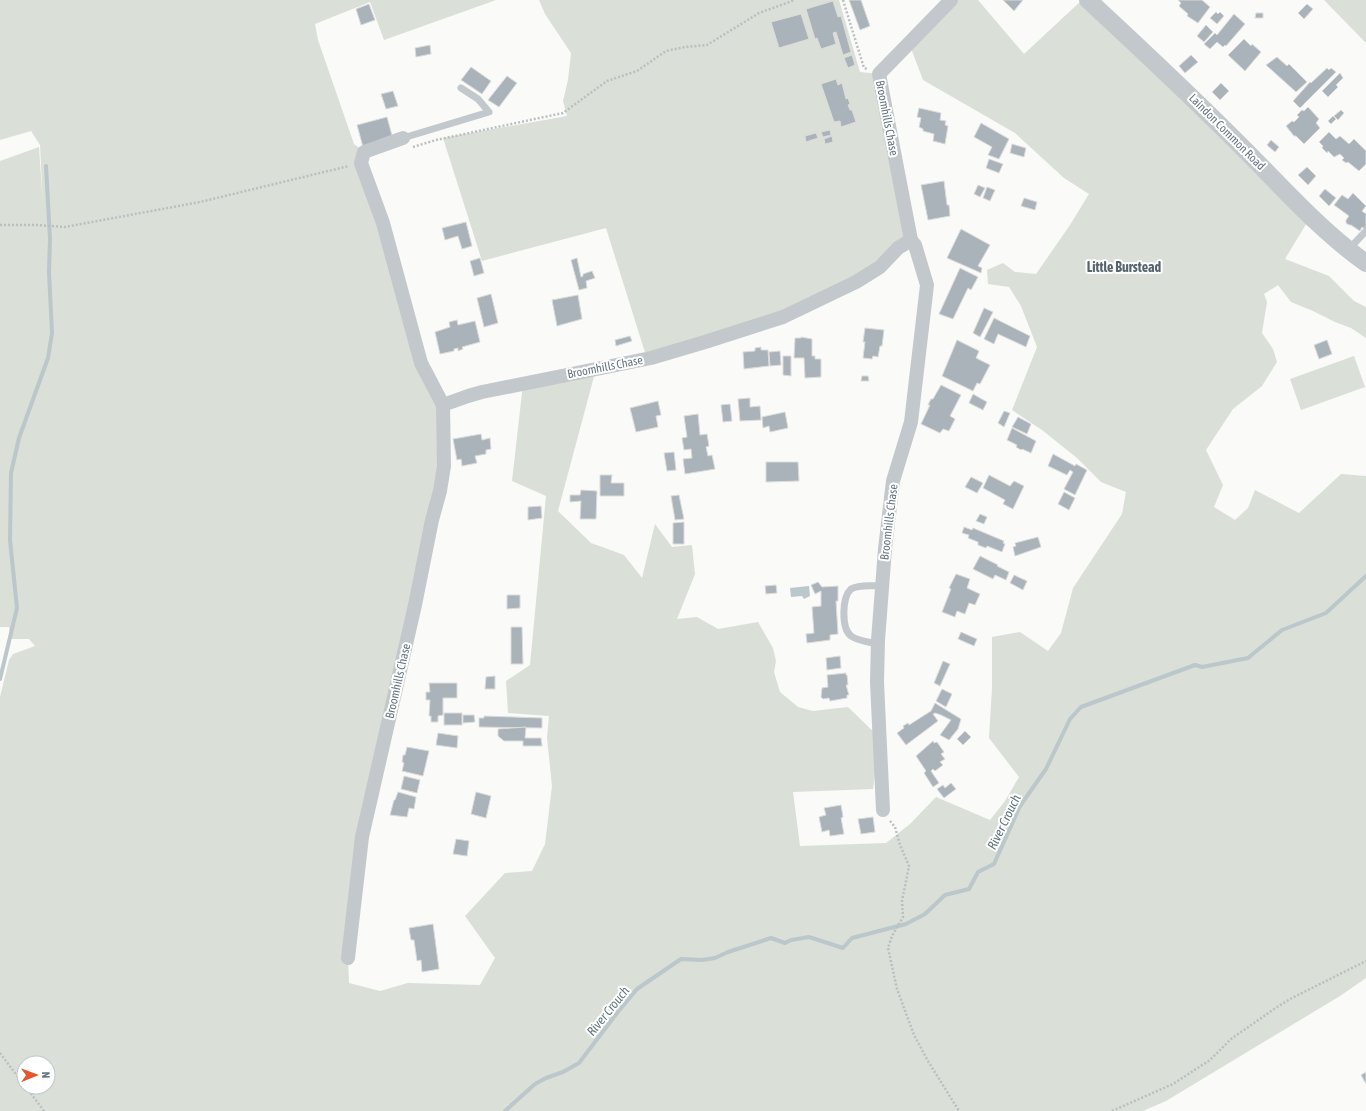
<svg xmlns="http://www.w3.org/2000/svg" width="1366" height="1111" font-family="'Asap Condensed',sans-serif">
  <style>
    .green { fill: #dadfd7; fill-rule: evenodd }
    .water { fill: #bbc7cb }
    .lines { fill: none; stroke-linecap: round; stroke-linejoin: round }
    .stream { stroke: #bbc7cb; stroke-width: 4 }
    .building { fill: #aab3b9; stroke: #dcdcda }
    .path { stroke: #bbbfc2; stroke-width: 2.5; stroke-dasharray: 2 2; stroke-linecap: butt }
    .service { stroke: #c3c8cc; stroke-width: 7 }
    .minor { stroke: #c3c8cc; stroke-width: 14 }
    .tertiary { stroke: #c3c8cc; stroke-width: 18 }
    .labels { text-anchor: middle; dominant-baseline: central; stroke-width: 4; stroke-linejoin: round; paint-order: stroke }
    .street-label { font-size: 12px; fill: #657683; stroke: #fff }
    .water-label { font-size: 13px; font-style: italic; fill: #60757c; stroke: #fff }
    .quarter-label { font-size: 14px; font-weight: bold; fill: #57646e; stroke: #fff }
  </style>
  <rect width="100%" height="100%" fill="#fafaf8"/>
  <!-- green -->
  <g class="green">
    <path d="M0,0H496L384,40L370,2L315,24L318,40L354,144L364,152L437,394L440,459L377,776L348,958L349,983L380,991L408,983L480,985L495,958L465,916L505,873L532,871L545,844L552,786L547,738L549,716L508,713L506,681L530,665L546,496L512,481L523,384L596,369L558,511L591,543L624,555L642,578L655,524L672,547L692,545L695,574L677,619L697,617L718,629L758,622L773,648L776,661L774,672L780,692L798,707L813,711L848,707L880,738L873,789L793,792L800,846L886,843L910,824L936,797L990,820L1005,801L1019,777L989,738L992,688V637L1020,632L1048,651L1061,633L1073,588L1122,514L1126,492L1101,482L1077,458L1042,430L1012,410L1037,347L1021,306L1009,287L988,284L987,270L1003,263L1015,272L1036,274L1070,225L1089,194L1064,178L1015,133L923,80L907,38L944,0H978L1024,54L1082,0L1311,216L1285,259L1329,276L1354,301L1366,307V338L1351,328L1335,322L1313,311L1291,302L1278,285L1264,294L1267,302L1262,333L1273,349L1277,362L1262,386L1233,409L1206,450L1223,485L1214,507L1235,520L1248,508L1255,490L1299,513L1341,474L1366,476V978L1340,996L1166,1101L1143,1111H0V697L9,660L13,654L35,646L29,639H10L9,627H0V161L39,147L43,206L40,145L31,131L0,140ZM24,1063H48V1087H24Z"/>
    <path d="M539,0H839L860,72L879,74L911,240L856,282L648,362L606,228L482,261L443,138L567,116L563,101L568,80L571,53L545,14Z"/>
    <path d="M1324,0H1366V43Z"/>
    <path d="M1354,356L1365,387L1301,410L1290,379Z"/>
  </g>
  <!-- water -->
  <path class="water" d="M809,586L810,596L804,599L802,596L791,597L790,588Z"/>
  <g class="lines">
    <!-- stream -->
    <g class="stream">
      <path d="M0,679L17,608L10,540L11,473L19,438L48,358L52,333L49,272L50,239L46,166"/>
      <path d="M505,1111L535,1084L546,1078L563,1072L579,1063L617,1013L637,989L681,959L702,960L715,958L728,952L771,938L785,943L791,940L809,937L843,948L852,938L906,924L925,914L945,895L969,889L978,872L994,864L1020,806L1046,769L1070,719L1081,707L1195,665L1202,667L1248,658L1282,630L1326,613L1366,576"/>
    </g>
  </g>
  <!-- building -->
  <g class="building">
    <path d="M849,0H861L870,26L860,30Z"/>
    <path d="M1003,0H1023L1014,11Z"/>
    <path d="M1178,0H1202L1210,7L1198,23L1187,16L1188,14L1179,6L1181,3Z"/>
    <path d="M833,1L838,17L841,16L851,52L843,55L836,32L833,33L836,44L821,49L817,38L815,39L806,9Z"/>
    <path d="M369,4L375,20L361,25L356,9Z"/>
    <path d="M1307,4L1313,9L1304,19L1298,13Z"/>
    <path d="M1216,12L1218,14L1220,12L1224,16L1217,24L1210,18Z"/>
    <path d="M1256,13H1263V18H1255Z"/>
    <path d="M801,14L809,39L779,48L771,22Z"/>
    <path d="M1234,14L1245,24L1226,46L1225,45L1223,47L1217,42L1210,49L1204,44L1215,33L1217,35Z"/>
    <path d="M1206,25L1213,32L1204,42L1197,36Z"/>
    <path d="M1244,39L1251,46L1252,44L1261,52L1245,71L1228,55Z"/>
    <path d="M430,45L431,54L416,57L415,48Z"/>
    <path d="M852,55L855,65L848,68L844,58Z"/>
    <path d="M1191,55L1198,62L1185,73L1179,66Z"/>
    <path d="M1277,57L1287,66L1289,64L1307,82L1296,92L1266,65Z"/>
    <path d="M471,67L491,81L482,94L461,80Z"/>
    <path d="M1327,68L1329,70L1331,68L1336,72L1300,108L1293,101L1310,82L1311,83Z"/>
    <path d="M1340,73L1343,78L1336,85L1338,87L1328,97L1322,91Z"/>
    <path d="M507,76L517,83L499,107L488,100Z"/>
    <path d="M836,79L838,85L842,83L846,99L848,98L850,104L848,105L850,110H852L856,122L841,127L840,121L834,122L821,84Z"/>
    <path d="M1221,83L1229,91L1220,100L1212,92Z"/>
    <path d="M393,91L398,106L386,109L381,94Z"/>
    <path d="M1308,107L1319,119L1316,123L1320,128L1304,144L1296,136H1294L1286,126L1292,121L1294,122L1299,117L1297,115L1302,110L1304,111Z"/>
    <path d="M919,108L941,113L940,120L946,121L945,125L948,126L945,144L933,141L934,134L923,131V129L919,127L921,118L917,117Z"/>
    <path d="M1341,110L1344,113L1338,120L1334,116Z"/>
    <path d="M1333,116L1336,119L1331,124L1328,121Z"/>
    <path d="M387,117L393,139L363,147L357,125Z"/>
    <path d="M981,123L1009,139L999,159L988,155L992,147L974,137Z"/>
    <path d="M830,130L831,135L823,137L821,132Z"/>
    <path d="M1329,132L1336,139L1340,136L1349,144L1354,139L1366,151V164L1359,171L1348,162L1346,163L1342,160L1344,158L1340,154L1334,157L1328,151L1327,153L1322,148L1323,146L1319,142Z"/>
    <path d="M816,133L818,138L806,142L805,136Z"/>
    <path d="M832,136L833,142L825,144L824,139Z"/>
    <path d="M1271,140L1279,147L1275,152L1267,145Z"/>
    <path d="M1012,144L1026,148L1024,157L1010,153Z"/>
    <path d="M989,159L1003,164L999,173L986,168Z"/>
    <path d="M1307,167L1316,176L1308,185L1298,175Z"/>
    <path d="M944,181L947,205H949L950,216L928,220L921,185Z"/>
    <path d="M978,185L985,188L980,197L974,194Z"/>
    <path d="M987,187L995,190L990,201L983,198Z"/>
    <path d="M1325,189L1336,198L1329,206L1319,196Z"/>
    <path d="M1353,193L1366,206L1362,211L1366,214V228L1365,229L1362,227L1360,231L1351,225H1349L1346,223V220L1349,216L1334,205L1342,195L1348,199Z"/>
    <path d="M1024,198L1037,202L1035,210L1021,206Z"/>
    <path d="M466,222L472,246L462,249L458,236L445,240L442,228Z"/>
    <path d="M961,229L990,245L978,266L982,268L981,273L947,258Z"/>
    <path d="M480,258L484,273L474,276L470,261Z"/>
    <path d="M577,258L581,277L583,276V274L592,271L595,278L586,281L587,288L579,290L571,260Z"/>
    <path d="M960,268L978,277L971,290L968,288L953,319L939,314Z"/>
    <path d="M491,294L498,323L484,327L477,298Z"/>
    <path d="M578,295L582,319L557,326L552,300Z"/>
    <path d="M984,308L993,312L980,337L973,333Z"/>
    <path d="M994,318L1030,336L1026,347L998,334L994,344L984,339Z"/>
    <path d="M457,320L458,325L475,321L480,342L462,347L463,349L458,351V348L454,349V351L440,354L435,332L450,327L449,322Z"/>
    <path d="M865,328L884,330L882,346H880L878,357L873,356L872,359L863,358L865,342H863Z"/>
    <path d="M630,336L632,341L616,346L615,340Z"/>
    <path d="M801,337L812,339V356H815V359H821V377L805,378L804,358H794L795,338H801Z"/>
    <path d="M957,340L979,351L976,358L990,365L980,384L977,383L973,391L942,376Z"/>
    <path d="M1327,340L1332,354L1319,359L1314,345Z"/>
    <path d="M761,347V350H768L769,366L744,369L743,352L755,351V348Z"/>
    <path d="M780,351L781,365L770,366L769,352Z"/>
    <path d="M783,356H791V376L783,375Z"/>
    <path d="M862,376H868L869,381H861Z"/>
    <path d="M941,385L961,395L950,416L955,419L949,431L943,429L940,433L921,424L930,405H928L931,399H933Z"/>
    <path d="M973,394L987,402L983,410L969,403Z"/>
    <path d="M750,398V407L760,406L761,420L740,421L738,399Z"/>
    <path d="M658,401L661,415L656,416L658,427L636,432L630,408Z"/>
    <path d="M730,404L732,421L723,422L721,405Z"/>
    <path d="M1004,411L1010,413L1004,427L998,423Z"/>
    <path d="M785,412L788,428L770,432L769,426L763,428L762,417Z"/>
    <path d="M698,414L700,435L707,434L709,446L706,447L708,456L712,455L715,469L685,474L683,459L692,458L691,449L684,450L682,438L687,437L684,416Z"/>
    <path d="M1018,417L1031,424L1027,434L1012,427Z"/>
    <path d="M1012,428L1036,441L1031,453L1022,449L1021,450L1016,447L1017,445L1007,440Z"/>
    <path d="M481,434L482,440L490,438L491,449L486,450V454L475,456L477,463L462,466L461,459L457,460L453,439Z"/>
    <path d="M674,452L676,470L667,471L664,453Z"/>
    <path d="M1053,454L1075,466L1076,464L1087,470L1075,495L1064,489L1073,472L1070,470L1067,475L1048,466Z"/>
    <path d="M766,462H798L799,481L766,482Z"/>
    <path d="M600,475H612L611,483H624V496H600Z"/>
    <path d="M989,475L1010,486L1014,481L1024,486L1013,509L1003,504L1005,500L983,488Z"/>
    <path d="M971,477L983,483L977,493L965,487Z"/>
    <path d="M581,490L597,491L596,519H580L581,501L570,502V495H580Z"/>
    <path d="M1064,492L1075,498L1069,510L1058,504Z"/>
    <path d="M679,495L684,519L675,520L671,496Z"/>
    <path d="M541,506L542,518L528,520V507Z"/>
    <path d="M980,514L987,517L984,524L976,521Z"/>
    <path d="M684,522V544H673V523Z"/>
    <path d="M964,527L972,530L973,528L1004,541L1003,543L1005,544L1002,552L987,546L986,548L978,545V542L968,538L969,535L962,533Z"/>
    <path d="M1038,537L1041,547L1015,556L1013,547L1016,546L1015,543Z"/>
    <path d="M980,556L998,565L997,566L1009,572L1006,580L995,575L993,579L973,569Z"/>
    <path d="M956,574L970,579L967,588L980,594L975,605L969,603L965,614L957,611L955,617L942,612L951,589L949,588Z"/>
    <path d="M1014,575L1027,581L1023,590L1010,583Z"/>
    <path d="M818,582L822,587L838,586V601H836L838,634L830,635V640L807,643L806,634L814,633L812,607L821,606V591L815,594L811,585Z"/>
    <path d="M776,585L777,593L766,594L765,586Z"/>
    <path d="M507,595H520V608L507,609Z"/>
    <path d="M511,627H522L523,664H511Z"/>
    <path d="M961,632L977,639L974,646L958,639Z"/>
    <path d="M840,656L841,668L827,670L826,658Z"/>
    <path d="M943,661L950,664L940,686L934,683Z"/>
    <path d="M846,673V675H847L848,685H846L849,695H847V698L830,701L829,698L823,699L821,697L822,688L828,687L827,675Z"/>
    <path d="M495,676V689H485L486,677Z"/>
    <path d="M429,683H457V698H443V715L438,716V722H431V716H429L430,700H426V692H430Z"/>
    <path d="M942,689L952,694L946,707L936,701Z"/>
    <path d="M935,703L961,719L958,729L949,740L940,735L951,720L941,715L935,713L933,714L938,721L906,745L897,733L904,728L903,726L908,723L909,725L931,711Z"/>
    <rect x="444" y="713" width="18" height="12"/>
    <path d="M463,715H474L475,722L463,723Z"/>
    <path d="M484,716L542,718V728L479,727V718H484Z"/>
    <path d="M526,727L525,738H541L542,746H523V741H504L498,736V729Z"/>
    <path d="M965,731L971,737L963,745L957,739Z"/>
    <path d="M438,733L458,736L457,748L436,745Z"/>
    <path d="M933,741L934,743L937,742L944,752L941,754L945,759L940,762L943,765L935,771L933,769L931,771L939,783L933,787L924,773L926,771L916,756Z"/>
    <path d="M407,747L429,751L423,776L402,771L404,763L402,762L403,755H405Z"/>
    <path d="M404,776L420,780L417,793L401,789Z"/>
    <path d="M951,783L956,789L944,798L937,789L943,785L945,788Z"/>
    <path d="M398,792L416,797L414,809L409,808L407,817L390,815L394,800H395Z"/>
    <path d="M476,792L491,796L486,818L471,814Z"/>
    <path d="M841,805L843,817L841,818L844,834L830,836L829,830L822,832L819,817L826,815L824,808Z"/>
    <path d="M873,817L875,832L861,834L858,819Z"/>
    <path d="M456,839L469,841L467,856L453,854Z"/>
    <path d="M433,924L439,969L422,972L421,960L417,961L414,940H411L409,928Z"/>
    <path d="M1366,1072V1084L1361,1075Z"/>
  </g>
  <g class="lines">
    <!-- path -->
    <g class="path">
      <path d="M843,0L864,68L867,69"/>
      <path d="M413,147L436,140L563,113L607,81L637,71L666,51L685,47L707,45L759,13L795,0"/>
      <path d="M0,225H37L65,227L200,202L349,166"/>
      <path d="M890,821L895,827L900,845L909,866L902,901L903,917L892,936L888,948L897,989L914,1035L928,1061L959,1111"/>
      <path d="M0,1053L24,1085"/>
      <path d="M26,1087L44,1111"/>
      <path d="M1112,1111L1173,1084L1210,1060L1231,1039L1277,1007L1292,998L1366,961"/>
    </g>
    <!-- service -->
    <g class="service">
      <path d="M403,138L489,112L478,99L461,88"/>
      <path d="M1349,249L1366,231"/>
      <path d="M878,644C869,642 858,641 851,636C841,628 842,597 851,589C859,584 874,586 882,586"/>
    </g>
    <!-- minor -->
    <g class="minor">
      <path d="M403,138L364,152L361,163L383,223L421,363L443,405"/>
      <path d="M883,810L877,682L878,640L885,549L893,481L911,422L927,285L915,245L911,240L879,74L951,0"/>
      <path d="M348,958L362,837L415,605L432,520L440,491L444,466L443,405L468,396L482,392L651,358L705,342L783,317L856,282L880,267L898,248L911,240"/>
    </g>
    <!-- tertiary -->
    <path class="tertiary" d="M1088,0C1141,49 1193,98 1244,149C1283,188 1321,231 1366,263"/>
  </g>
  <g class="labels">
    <!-- street labels -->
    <g class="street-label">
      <text transform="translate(887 118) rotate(79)">Broomhills Chase</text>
      <text transform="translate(1227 132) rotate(45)">Laindon Common Road</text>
      <text transform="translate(605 367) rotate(-11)">Broomhills Chase</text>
      <text transform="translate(889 522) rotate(-83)">Broomhills Chase</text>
      <text transform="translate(398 681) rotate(-77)">Broomhills Chase</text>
    </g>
    <!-- water labels -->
    <g class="water-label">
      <text transform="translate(1004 822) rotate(-64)">River Crouch</text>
      <text transform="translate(608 1011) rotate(-51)">River Crouch</text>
    </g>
    <!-- quarter labels -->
    <g class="quarter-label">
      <text x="1124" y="267">Little Burstead</text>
    </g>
  </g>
  <!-- north arrow -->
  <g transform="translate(36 1075) rotate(89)"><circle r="19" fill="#ffffff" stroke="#c1c8cd"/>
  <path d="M0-3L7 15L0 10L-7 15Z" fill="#e4572e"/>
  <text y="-6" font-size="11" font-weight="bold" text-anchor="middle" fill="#657683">N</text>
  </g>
</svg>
